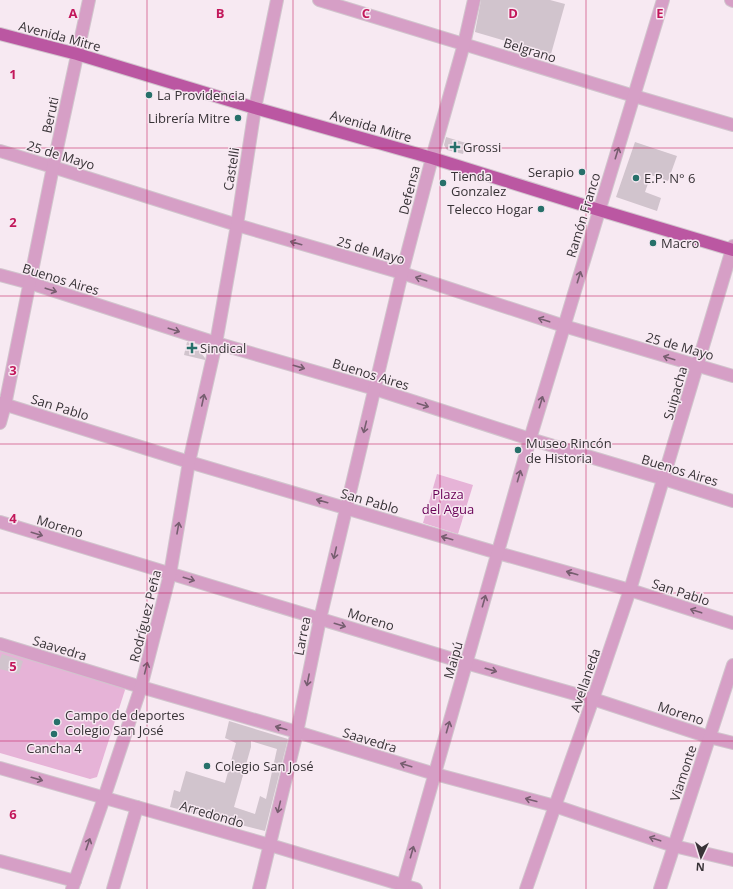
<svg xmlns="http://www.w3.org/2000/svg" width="733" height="889" font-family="'Open Sans',sans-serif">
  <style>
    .green { fill: #e6b3d7 }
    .building { fill: #d1c4cd; fill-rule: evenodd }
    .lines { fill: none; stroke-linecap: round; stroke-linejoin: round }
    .minor-casing { stroke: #d1c5cd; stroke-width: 14 }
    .major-casing { stroke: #d1c5cd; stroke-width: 14 }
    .minor { stroke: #d69fc6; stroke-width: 12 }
    .major { stroke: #bb57a2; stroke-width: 12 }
    .oneway { stroke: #775e70 }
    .grid { fill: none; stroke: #c2185b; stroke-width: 1; stroke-opacity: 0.55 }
    .poi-dot { fill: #27706a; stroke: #f7e9f2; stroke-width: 1.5 }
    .labels { text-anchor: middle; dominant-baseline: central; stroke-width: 3; stroke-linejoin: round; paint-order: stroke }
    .street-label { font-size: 13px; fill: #383337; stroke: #f7e9f2 }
    .poi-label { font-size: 13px; fill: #383337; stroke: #f7e9f2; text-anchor: start }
    .park-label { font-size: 13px; fill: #680056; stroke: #f7e9f2 }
    .grid-label { font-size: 13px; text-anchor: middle; font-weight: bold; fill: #c2185b; stroke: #f7e9f2; stroke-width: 3; stroke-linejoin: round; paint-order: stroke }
  </style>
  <rect width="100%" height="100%" fill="#f7e9f2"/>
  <!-- green -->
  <g class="green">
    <path d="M437,474L473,485L458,534L423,523Z"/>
    <path d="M0,650L123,686L125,690L97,777L90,779L0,753Z"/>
  </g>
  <!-- building -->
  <g class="building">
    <path d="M481,0H550L565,4L551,54L475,32Z"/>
    <path d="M446,137L466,143L463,154L447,150L444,145Z"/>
    <path d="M635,142L677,156L668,181L651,175L645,192L661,198L657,211L616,197Z"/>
    <path d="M187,342L194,344L205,358V360L184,355Z"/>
    <path d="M2,654L23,661L19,674L0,669V659Z"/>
    <path d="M229,721L288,739L265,831L170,807L174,790L180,792L186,771L225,783L236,743L225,738ZM251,741L277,749L266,799L260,796L255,814L234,807L251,747Z"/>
  </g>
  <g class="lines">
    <defs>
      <g id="minor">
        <path d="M319,0L634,96L733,125"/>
        <path d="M731,0L733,1"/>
        <path d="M0,151L53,167L237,225L402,273L564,326L733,376"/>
        <path d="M0,275L30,283L216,343L375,389L530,439L664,479L733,501"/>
        <path d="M0,403L189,462L498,553L630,590L733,623"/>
        <path d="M0,423L5,405L53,167L89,0"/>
        <path d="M0,522L466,663L593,699L709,737L733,743"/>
        <path d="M0,644L141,687L297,732L435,774L555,806L674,846L733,860"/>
        <path d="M0,768L270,845L416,889"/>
        <path d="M0,861L75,881"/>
        <path d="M72,889L104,798L141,687L170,574L189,462L216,343L237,225L255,108L277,0"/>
        <path d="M113,889L137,807"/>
        <path d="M259,889L297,732L320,619L402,273L432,158L464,44L474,0"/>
        <path d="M402,889L530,439L663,0"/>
        <path d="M526,889L555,806L593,699L630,590L733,246"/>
        <path d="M660,889L733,665"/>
      </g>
      <path id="major" d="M0,34L77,54L255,108L432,158L599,210L733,250"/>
    </defs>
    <!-- minor casing -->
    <use href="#minor" class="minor-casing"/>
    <!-- major casing -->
    <use href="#major" class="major-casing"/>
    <!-- minor -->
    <use href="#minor" class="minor"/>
    <!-- major -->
    <use href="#major" class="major"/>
  </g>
  <!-- one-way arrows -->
  <defs><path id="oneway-shaft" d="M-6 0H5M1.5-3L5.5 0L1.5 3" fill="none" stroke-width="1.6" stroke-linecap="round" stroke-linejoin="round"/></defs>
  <g class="oneway">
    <use href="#oneway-shaft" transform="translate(617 153) rotate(-73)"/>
    <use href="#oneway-shaft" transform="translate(296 243) rotate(-164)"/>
    <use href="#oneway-shaft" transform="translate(579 277) rotate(-73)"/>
    <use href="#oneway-shaft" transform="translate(421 279) rotate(-162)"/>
    <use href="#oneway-shaft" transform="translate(51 290) rotate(18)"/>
    <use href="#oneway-shaft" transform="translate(544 320) rotate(-162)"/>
    <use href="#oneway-shaft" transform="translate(174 330) rotate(18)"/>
    <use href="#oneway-shaft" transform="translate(669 358) rotate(-163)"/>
    <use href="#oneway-shaft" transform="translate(299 367) rotate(16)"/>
    <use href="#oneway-shaft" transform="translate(203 400) rotate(-78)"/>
    <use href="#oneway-shaft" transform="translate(541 402) rotate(-73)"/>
    <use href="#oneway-shaft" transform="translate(423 405) rotate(18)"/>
    <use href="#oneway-shaft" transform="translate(365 427) rotate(104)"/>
    <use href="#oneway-shaft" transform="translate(519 476) rotate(-74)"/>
    <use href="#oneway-shaft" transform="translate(322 501) rotate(-164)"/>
    <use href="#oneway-shaft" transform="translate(178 528) rotate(-80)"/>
    <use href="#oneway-shaft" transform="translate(37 534) rotate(17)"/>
    <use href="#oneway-shaft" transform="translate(447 538) rotate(-164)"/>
    <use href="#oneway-shaft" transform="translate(335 553) rotate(103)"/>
    <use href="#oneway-shaft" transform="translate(572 573) rotate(-164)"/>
    <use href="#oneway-shaft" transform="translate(189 579) rotate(17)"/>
    <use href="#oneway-shaft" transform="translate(484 601) rotate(-74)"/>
    <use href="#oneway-shaft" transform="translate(696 611) rotate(-162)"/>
    <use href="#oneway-shaft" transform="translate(340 625) rotate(17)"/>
    <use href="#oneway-shaft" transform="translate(146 668) rotate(-76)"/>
    <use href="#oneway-shaft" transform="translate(491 670) rotate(16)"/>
    <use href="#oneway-shaft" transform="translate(308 680) rotate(101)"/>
    <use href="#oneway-shaft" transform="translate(448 727) rotate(-74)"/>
    <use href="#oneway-shaft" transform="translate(281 728) rotate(-164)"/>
    <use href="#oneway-shaft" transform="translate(406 765) rotate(-163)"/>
    <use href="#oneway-shaft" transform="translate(37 779) rotate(16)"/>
    <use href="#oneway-shaft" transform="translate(531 800) rotate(-165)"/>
    <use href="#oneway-shaft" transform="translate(279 807) rotate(104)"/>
    <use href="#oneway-shaft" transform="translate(655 839) rotate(-162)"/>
    <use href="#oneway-shaft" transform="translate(88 844) rotate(-71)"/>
    <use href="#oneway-shaft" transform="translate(412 852) rotate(-74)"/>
  </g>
  <!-- grid -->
  <path class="grid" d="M147,0V889M293,0V889M440,0V889M586,0V889M0,148H733M0,296H733M0,444H733M0,593H733M0,741H733"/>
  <!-- markers -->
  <g class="poi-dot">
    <circle cx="149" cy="95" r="4"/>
    <circle cx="238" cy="118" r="4"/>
    <path d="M453 141h4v4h4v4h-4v4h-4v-4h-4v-4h4z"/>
    <circle cx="582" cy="172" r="4"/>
    <circle cx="636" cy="178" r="4"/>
    <circle cx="443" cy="183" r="4"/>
    <circle cx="541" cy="209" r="4"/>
    <circle cx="653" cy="243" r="4"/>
    <path d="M190 342h4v4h4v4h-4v4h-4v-4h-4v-4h4z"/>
    <circle cx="518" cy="450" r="4"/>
    <circle cx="57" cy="722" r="4"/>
    <circle cx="54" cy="734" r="4"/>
    <circle cx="207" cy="766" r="4"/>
  </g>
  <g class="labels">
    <!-- street labels -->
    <g class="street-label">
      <text transform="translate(60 36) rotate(15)">Avenida Mitre</text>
      <text transform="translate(530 50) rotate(17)">Belgrano</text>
      <text transform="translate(50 115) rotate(-78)">Beruti</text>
      <text transform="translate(371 126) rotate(16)">Avenida Mitre</text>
      <text transform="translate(61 155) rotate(17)">25 de Mayo</text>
      <text transform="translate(231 169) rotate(-81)">Castelli</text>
      <text transform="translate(409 190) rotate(-76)">Defensa</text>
      <text transform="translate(583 215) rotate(-73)">Ramón Franco</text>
      <text transform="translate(371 250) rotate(16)">25 de Mayo</text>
      <text transform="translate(61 279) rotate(17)">Buenos Aires</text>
      <text transform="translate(680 346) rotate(16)">25 de Mayo</text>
      <text transform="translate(371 374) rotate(17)">Buenos Aires</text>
      <text transform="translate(675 393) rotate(-74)">Suipacha</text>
      <text transform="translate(60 407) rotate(17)">San Pablo</text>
      <text transform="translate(680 470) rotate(17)">Buenos Aires</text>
      <text transform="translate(370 501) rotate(16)">San Pablo</text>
      <text transform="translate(60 526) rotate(17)">Moreno</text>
      <text transform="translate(681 592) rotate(18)">San Pablo</text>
      <text transform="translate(145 616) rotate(-76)">Rodríguez Peña</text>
      <text transform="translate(371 619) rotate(17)">Moreno</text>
      <text transform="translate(302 636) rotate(-79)">Larrea</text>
      <text transform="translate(60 648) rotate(17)">Saavedra</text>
      <text transform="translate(453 660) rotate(-74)">Maipú</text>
      <text transform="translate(585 680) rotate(-71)">Avellaneda</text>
      <text transform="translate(681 713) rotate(18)">Moreno</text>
      <text transform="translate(370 740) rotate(17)">Saavedra</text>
      <text transform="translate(683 773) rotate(-72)">Viamonte</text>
      <text transform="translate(212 814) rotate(16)">Arredondo</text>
    </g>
    <!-- poi labels -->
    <g class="poi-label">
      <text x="157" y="95">La Providencia</text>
      <text x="230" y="118" text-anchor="end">Librería Mitre</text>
      <text x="463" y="147">Grossi</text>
      <text x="574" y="172" text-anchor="end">Serapio</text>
      <text x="451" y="176">Tienda<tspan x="451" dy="15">Gonzalez</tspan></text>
      <text x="644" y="178">E.P. N° 6</text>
      <text x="533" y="209" text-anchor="end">Telecco Hogar</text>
      <text x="661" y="243">Macro</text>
      <text x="200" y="348">Sindical</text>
      <text x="526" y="443">Museo Rincón<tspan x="526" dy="15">de Historia</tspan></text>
      <text x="65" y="715">Campo de deportes<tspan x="65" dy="15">Colegio San José</tspan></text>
      <text x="54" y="748" text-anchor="middle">Cancha 4</text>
      <text x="215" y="766">Colegio San José</text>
    </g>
    <!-- park labels -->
    <g class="park-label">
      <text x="448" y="494">Plaza<tspan x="448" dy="15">del Agua</tspan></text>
    </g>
  </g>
  <g class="grid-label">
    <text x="73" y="18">A</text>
    <text x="220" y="18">B</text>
    <text x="366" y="18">C</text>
    <text x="513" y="18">D</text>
    <text x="660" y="18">E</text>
    <text x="13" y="79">1</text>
    <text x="13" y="227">2</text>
    <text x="13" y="375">3</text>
    <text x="13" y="523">4</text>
    <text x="13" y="671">5</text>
    <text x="13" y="819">6</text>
  </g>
  <!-- north arrow -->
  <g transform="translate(701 857) rotate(184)" stroke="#f7e9f2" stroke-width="3" paint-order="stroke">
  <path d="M0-3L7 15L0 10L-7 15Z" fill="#383337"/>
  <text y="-6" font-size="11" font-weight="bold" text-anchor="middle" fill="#383337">N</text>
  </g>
</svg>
